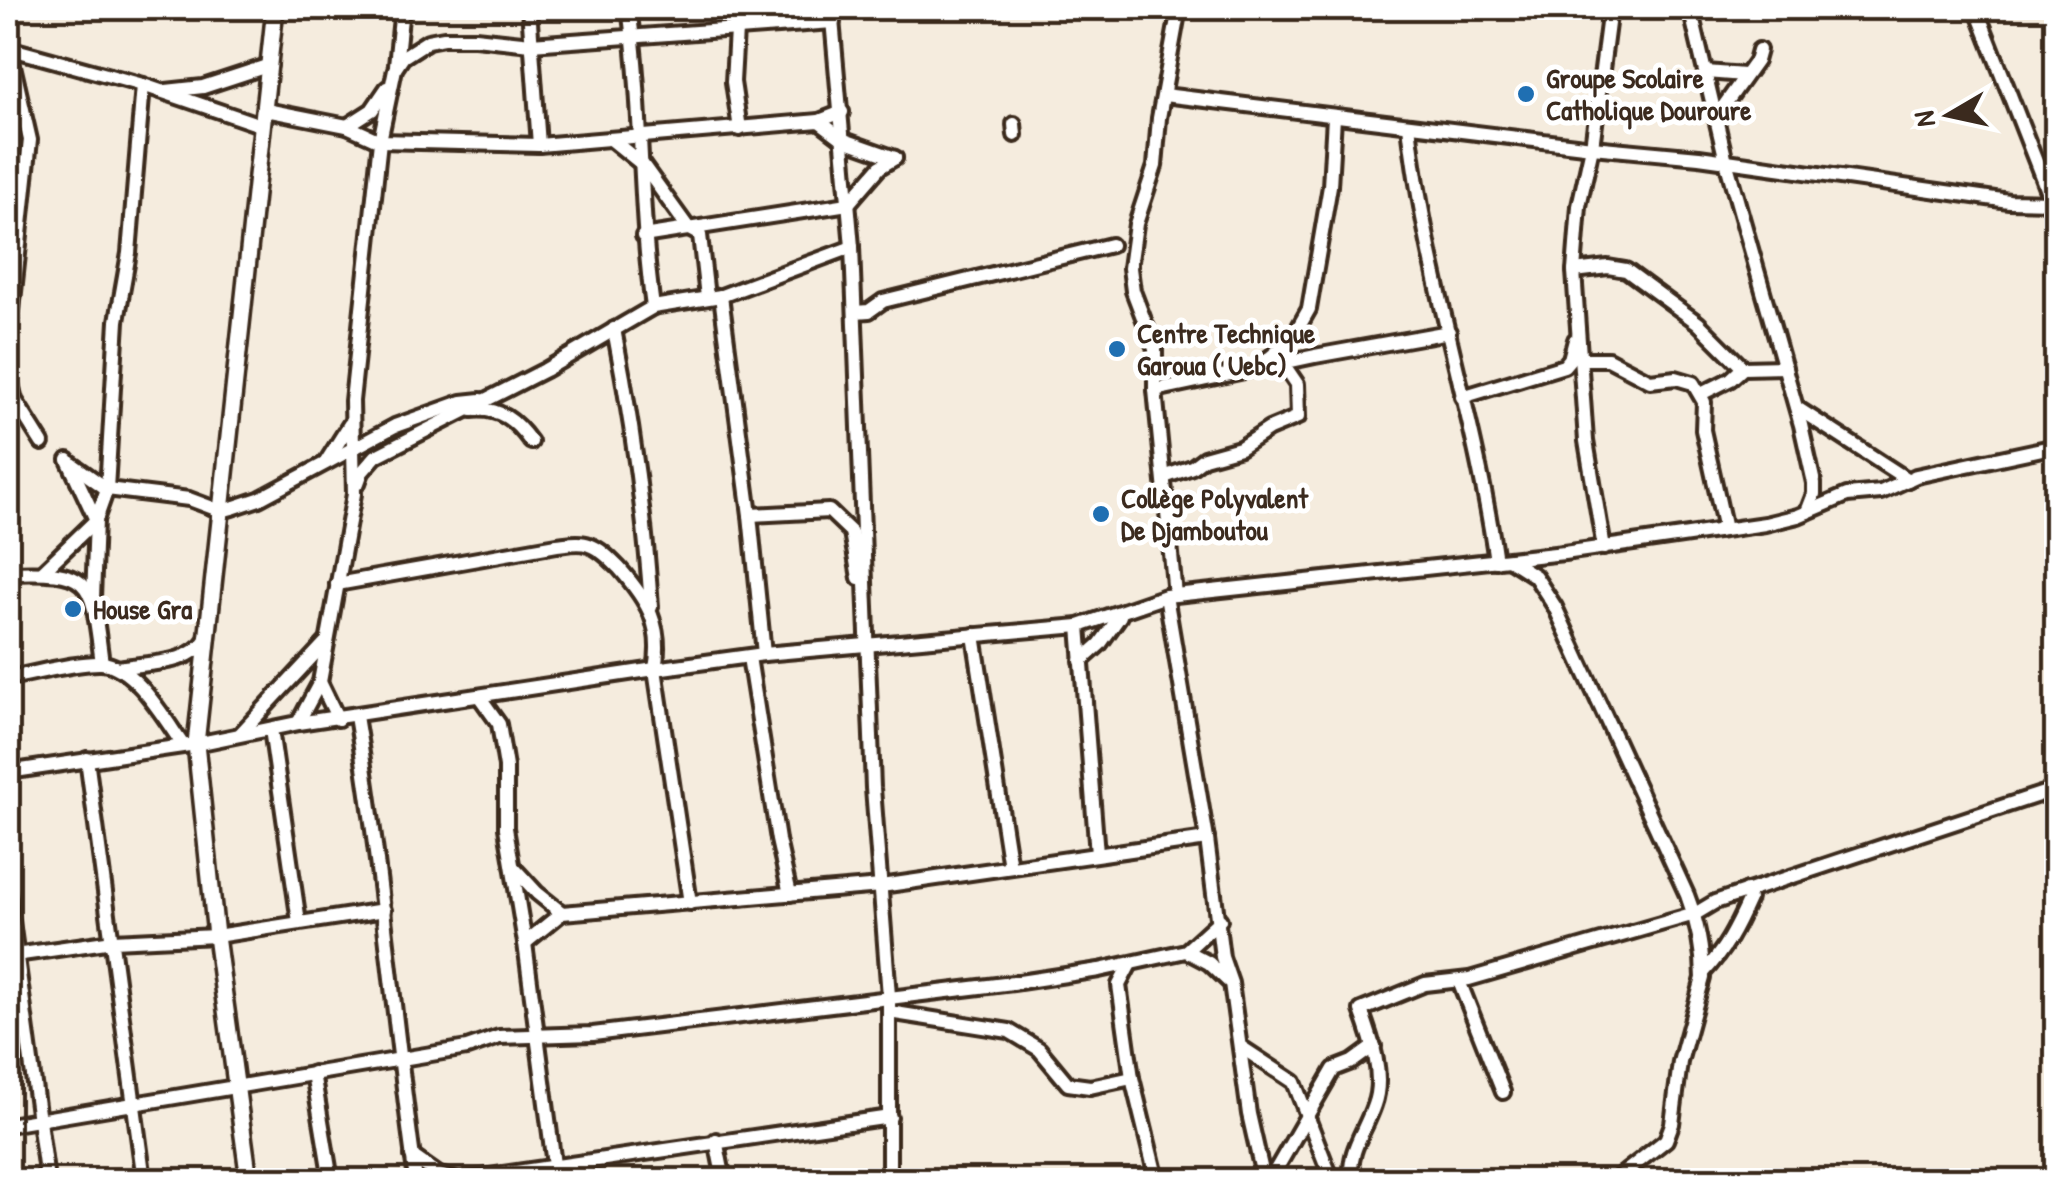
<svg xmlns="http://www.w3.org/2000/svg" width="2064" height="1188" font-family="'Patrick Hand',sans-serif">
  <style>
    .lines { fill: none; stroke-linecap: round; stroke-linejoin: round }
    .minor-casing { stroke: #3b2a1e; stroke-width: 20 }
    .major-casing { stroke: #3b2a1e; stroke-width: 22 }
    .minor { stroke: #fff; stroke-width: 12 }
    .major { stroke: #fff; stroke-width: 15 }
    .poi-dot { fill: #1f6fb2; stroke: #fff; stroke-width: 4 }
    .labels { text-anchor: middle; dominant-baseline: central; stroke-width: 10; stroke-linejoin: round; paint-order: stroke }
    .poi-label { font-size: 28px; font-weight: bold; fill: #3b2a1e; stroke: #fff; text-anchor: start }
  </style>
  <rect width="100%" height="100%" fill="#f5ecde"/>
  <filter id="ink" filterUnits="userSpaceOnUse"><feTurbulence type="fractalNoise" baseFrequency=".01" numOctaves="2"/><feDisplacementMap in="SourceGraphic" scale="20" xChannelSelector="R" yChannelSelector="G"/><feConvolveMatrix kernelMatrix="1 2 1 2 8 2 1 2 1" color-interpolation-filters="sRGB"/></filter>
  <g filter="url(#ink)">
    <g class="lines">
      <defs>
        <g id="minor">
          <path d="M529,8L539,145"/>
          <path d="M629,8C643,107 639,207 653,307"/>
          <path d="M732,8L736,30L733,82L740,129"/>
          <path d="M831,8L852,247L873,788L889,996V1180"/>
          <path d="M1690,8L1726,161L1801,425L1814,483V494L1807,512"/>
          <path d="M1976,8L2056,213"/>
          <path d="M8,48L143,85L263,126"/>
          <path d="M396,65L402,8"/>
          <path d="M1706,72L1744,75"/>
          <path d="M166,91L203,87L270,65"/>
          <path d="M1164,95L1592,147L1699,157L2009,201L2051,202"/>
          <path d="M266,110L347,126L380,141L539,145L819,121L842,112"/>
          <path d="M1716,117L1756,61L1759,50"/>
          <path d="M819,121L844,140L895,158"/>
          <path d="M1014,124L1015,135"/>
          <path d="M1409,125C1425,273 1475,414 1496,561"/>
          <path d="M347,126L372,110L387,88"/>
          <path d="M612,140L643,165L689,229L700,235L707,297"/>
          <path d="M643,236L848,204L880,167L895,158"/>
          <path d="M1574,271L1608,267L1626,270L1698,323L1743,368"/>
          <path d="M721,296L750,515L764,654"/>
          <path d="M855,312L869,311L883,301L1111,245"/>
          <path d="M614,329C632,422 645,513 651,607"/>
          <path d="M8,349L30,140L9,48"/>
          <path d="M1582,359H1608L1650,381L1676,378L1693,383L1704,402L1703,430L1724,525L1717,531"/>
          <path d="M1262,364L1292,339L1309,309L1330,186L1334,117"/>
          <path d="M8,372L15,400L42,443"/>
          <path d="M1155,390L1315,356L1449,332"/>
          <path d="M1701,394L1731,379L1743,368L1785,367"/>
          <path d="M1462,397L1564,366L1570,359L1575,340"/>
          <path d="M1797,408L1908,480"/>
          <path d="M472,410C500,407 516,421 531,442"/>
          <path d="M68,460L96,520"/>
          <path d="M326,462L350,424"/>
          <path d="M72,464L107,489"/>
          <path d="M1164,477L1192,467L1204,458L1240,448L1269,429L1298,417L1297,384L1282,362"/>
          <path d="M358,483L362,472L376,456L545,370L653,307L721,296L852,247"/>
          <path d="M107,489L117,321L129,253L143,85"/>
          <path d="M750,515L829,511L851,532L859,578"/>
          <path d="M1604,548L1586,441L1574,271L1579,206L1592,147L1610,8"/>
          <path d="M1510,560L1535,576L1555,607L1687,895C1697,921 1703,950 1703,978L1680,1062L1672,1124L1666,1140L1615,1180"/>
          <path d="M43,571L96,520"/>
          <path d="M8,573C96,569 91,582 102,663"/>
          <path d="M337,584L557,545C567,544 580,541 589,545C601,549 611,560 620,569C648,601 663,626 655,669L690,903"/>
          <path d="M1175,595L1155,390V349L1133,291L1130,268L1136,224L1155,166L1159,118L1179,8"/>
          <path d="M93,598L96,520L107,489L189,499L221,511L232,508L259,499L395,426L462,402L481,400"/>
          <path d="M1162,598L1166,596L1207,839L1222,957L1231,983L1249,1114L1264,1180"/>
          <path d="M1079,626L1097,854"/>
          <path d="M974,635L1010,867"/>
          <path d="M749,657L778,840L790,894"/>
          <path d="M1081,661L1100,644L1120,616"/>
          <path d="M119,668C149,662 189,666 207,638"/>
          <path d="M8,678C33,674 77,662 101,663C134,664 166,721 183,745"/>
          <path d="M320,682L338,719"/>
          <path d="M479,696L499,724L506,767V828L525,943L556,1180"/>
          <path d="M356,716C382,870 394,1026 416,1180"/>
          <path d="M298,723L320,682L354,494L352,401L380,141L395,69L403,57L428,41L444,38H475L531,44L833,22"/>
          <path d="M271,729L299,922"/>
          <path d="M240,734L325,643"/>
          <path d="M87,759L144,1180"/>
          <path d="M8,772L196,744L298,723L655,669L764,654L1079,626L1166,596L1564,553L1765,524L1798,516L1847,495L1881,492L1916,476L2056,446"/>
          <path d="M513,867L537,893L562,913"/>
          <path d="M8,891L47,1180"/>
          <path d="M525,943L562,913L881,886L1207,839"/>
          <path d="M1186,951L1209,963L1228,981"/>
          <path d="M8,956L113,941L216,936L384,910"/>
          <path d="M1130,964L1119,985L1132,1078L1157,1180"/>
          <path d="M1703,973C1725,950 1736,928 1749,899L1746,891"/>
          <path d="M1459,981L1503,1092"/>
          <path d="M889,1012L1009,1031L1039,1049L1068,1084L1090,1087L1132,1078"/>
          <path d="M1241,1047L1294,1082L1332,1180"/>
          <path d="M313,1073L331,1180"/>
          <path d="M8,1125L467,1048L499,1037L593,1034L1013,983L1099,970L1186,951L1220,920"/>
          <path d="M716,1140L724,1180"/>
          <path d="M412,1156L439,1175L457,1180"/>
          <path d="M462,1180L890,1117"/>
          <path d="M1270,1180L1334,1069L1352,1062L1374,1046"/>
          <path d="M1351,1180C1349,1148 1364,1134 1374,1105C1385,1076 1371,1037 1361,1010L1425,984L1469,979L1695,914L1715,902L2056,789"/>
        </g>
        <path id="major" d="M249,1180L216,936L196,744L275,8"/>
      </defs>
      <!-- minor casing -->
      <use href="#minor" class="minor-casing"/>
      <!-- major casing -->
      <use href="#major" class="major-casing"/>
      <!-- minor -->
      <use href="#minor" class="minor"/>
      <!-- major -->
      <use href="#major" class="major"/>
    </g>
  </g>
  <!-- markers -->
  <g class="poi-dot">
    <circle cx="1526" cy="94" r="10"/>
    <circle cx="1117" cy="349" r="10"/>
    <circle cx="1101" cy="514" r="10"/>
    <circle cx="73" cy="609" r="10"/>
  </g>
  <g class="labels">
    <!-- poi labels -->
    <g class="poi-label">
      <text x="1546" y="78">Groupe Scolaire<tspan x="1546" dy="32">Catholique Douroure</tspan></text>
      <text x="1137" y="333">Centre Technique<tspan x="1137" dy="32">Garoua ( Uebc)</tspan></text>
      <text x="1121" y="498">Collège Polyvalent<tspan x="1121" dy="32">De Djamboutou</tspan></text>
      <text x="93" y="609">House Gra</text>
    </g>
  </g>
  <!-- margin -->
  <rect width="2064" height="1188" fill="none" stroke="#fff" stroke-width="40"/>
  <rect x="20" y="20" width="2024" height="1148" fill="none" stroke="#3b2a1e" stroke-width="4" filter="url(#ink)"/>
  <!-- north arrow -->
  <g transform="translate(1949 115) rotate(261)" stroke="#ffffff" stroke-width="8" paint-order="stroke">
  <path d="M0-8L18 38L0 25L-18 38Z" fill="#3b2a1e"/>
  <text y="-15" font-size="28" font-weight="bold" text-anchor="middle" fill="#3b2a1e">N</text>
  </g>
</svg>
